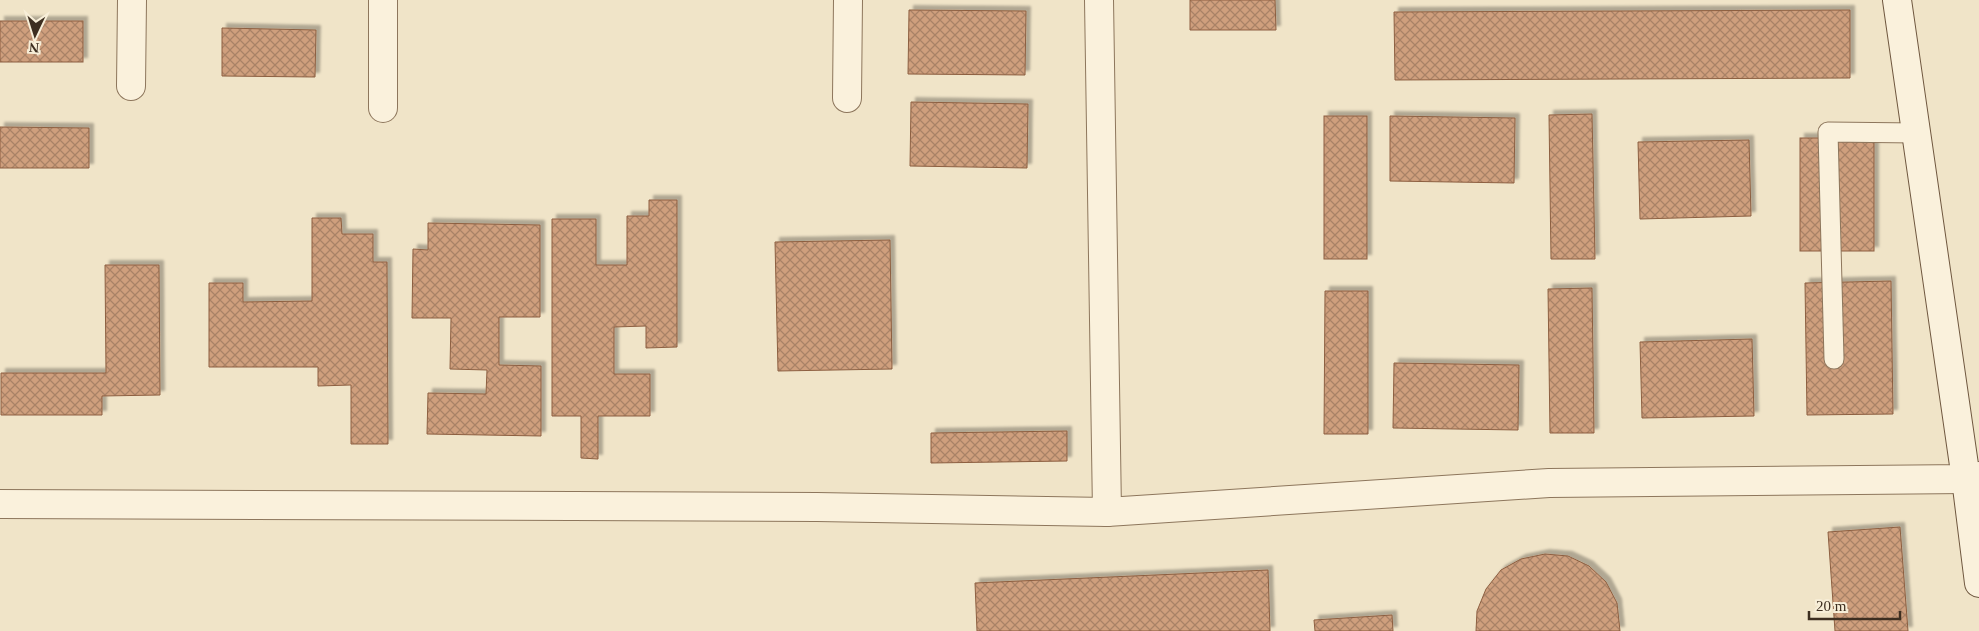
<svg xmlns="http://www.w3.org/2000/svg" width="1979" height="631" font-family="Georgia,serif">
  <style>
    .building { fill: url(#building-cross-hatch); stroke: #8d5f41; filter: url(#shadow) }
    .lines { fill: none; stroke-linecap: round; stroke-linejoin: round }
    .lane-casing { stroke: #8d765c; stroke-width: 21 }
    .street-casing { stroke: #8d765c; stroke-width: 30 }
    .secondary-casing { stroke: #6f573f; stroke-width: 30 }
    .lane { stroke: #faf1dc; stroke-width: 19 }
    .street { stroke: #faf1dc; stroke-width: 28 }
    .secondary { stroke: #faf1dc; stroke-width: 28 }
  </style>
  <defs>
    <pattern id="building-cross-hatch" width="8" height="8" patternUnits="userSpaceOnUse" patternTransform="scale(1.25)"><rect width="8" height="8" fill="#cf9f7d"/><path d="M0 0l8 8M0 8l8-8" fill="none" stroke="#a98266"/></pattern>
    <filter id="shadow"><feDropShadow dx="4.5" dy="-4.5" stdDeviation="1" flood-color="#0004"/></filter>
  </defs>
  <rect width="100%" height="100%" fill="#f0e4c8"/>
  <!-- building -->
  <g class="building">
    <path d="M1190,0H1275L1276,30H1190Z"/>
    <path d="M909,10L1026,11L1025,75L908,74Z"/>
    <path d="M1850,10V78L1395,80L1394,12Z"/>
    <rect x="0" y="21" width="83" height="41"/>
    <path d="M222,28L316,30L315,77L222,76Z"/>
    <path d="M911,102L1028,104L1027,168L910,166Z"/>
    <path d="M1592,114L1595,259H1551L1549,115Z"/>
    <rect x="1324" y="116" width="43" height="143"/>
    <path d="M1390,116L1515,118L1514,183L1390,181Z"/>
    <path d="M0,127L89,128V168H0Z"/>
    <rect x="1800" y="138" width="74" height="113"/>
    <path d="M1749,140L1751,216L1640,219L1638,142Z"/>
    <path d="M649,200H677V347L646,348V326L614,327V374H650V416H598V459L581,458V416H552V219H596V265H627V216H649Z"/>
    <path d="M312,218H341L342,234H373V262H387L388,444H351V385L318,386V367H209V283H243V302L312,301Z"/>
    <path d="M428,223L540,225V317H499V365L541,366V436L427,434L428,393L486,394L487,370L450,369L451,318H412L413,249L428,250Z"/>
    <path d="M890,240L892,369L778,371L775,242Z"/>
    <path d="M105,265H159L160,395L102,396V415H1V373H106Z"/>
    <path d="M1891,281L1893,414L1807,415L1805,283Z"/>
    <path d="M1592,288L1594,433H1550L1548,289Z"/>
    <path d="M1325,291H1368V434H1324Z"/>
    <path d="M1752,339L1754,416L1642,418L1640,342Z"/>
    <path d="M1394,363L1519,365L1518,430L1393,428Z"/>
    <path d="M1067,431V461L931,463V433Z"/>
    <path d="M1900,527L1908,631H1835L1828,532Z"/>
    <path d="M1545,554L1568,556L1589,566L1606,582L1617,603L1620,631H1476L1477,611L1486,589L1501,570L1521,559Z"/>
    <path d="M1268,570L1270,631H977L975,583Z"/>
    <path d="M1392,615L1393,631H1315L1314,620Z"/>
  </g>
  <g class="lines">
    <defs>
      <path id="lane" d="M1834,359L1828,132L1917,133"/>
      <g id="street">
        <path d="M1099,0L1107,512"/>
        <path d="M131,86L132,0"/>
        <path d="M847,98L848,0"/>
        <path d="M383,108V0"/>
        <path d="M0,504L817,507L1107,512L1549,483L1966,479L1979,476"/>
      </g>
      <path id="secondary" d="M1897,0L1966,479L1979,583"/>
    </defs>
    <!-- lane casing -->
    <use href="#lane" class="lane-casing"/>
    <!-- street casing -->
    <use href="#street" class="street-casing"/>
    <!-- secondary casing -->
    <use href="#secondary" class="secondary-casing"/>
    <!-- lane -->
    <use href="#lane" class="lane"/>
    <!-- street -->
    <use href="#street" class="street"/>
    <!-- secondary -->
    <use href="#secondary" class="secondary"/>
  </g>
  <!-- north arrow -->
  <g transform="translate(35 35) rotate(184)" stroke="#f7eed8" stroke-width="4" paint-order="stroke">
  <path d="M0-4L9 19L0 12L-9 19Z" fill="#3d2e20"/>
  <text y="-8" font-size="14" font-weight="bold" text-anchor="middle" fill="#3d2e20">N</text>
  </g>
  <!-- scale -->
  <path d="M1809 611v8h91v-8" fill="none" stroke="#3d2e20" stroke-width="2.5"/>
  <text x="1816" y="611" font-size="15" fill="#3d2e20" stroke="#f7eed8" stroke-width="4" paint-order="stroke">20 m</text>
</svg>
